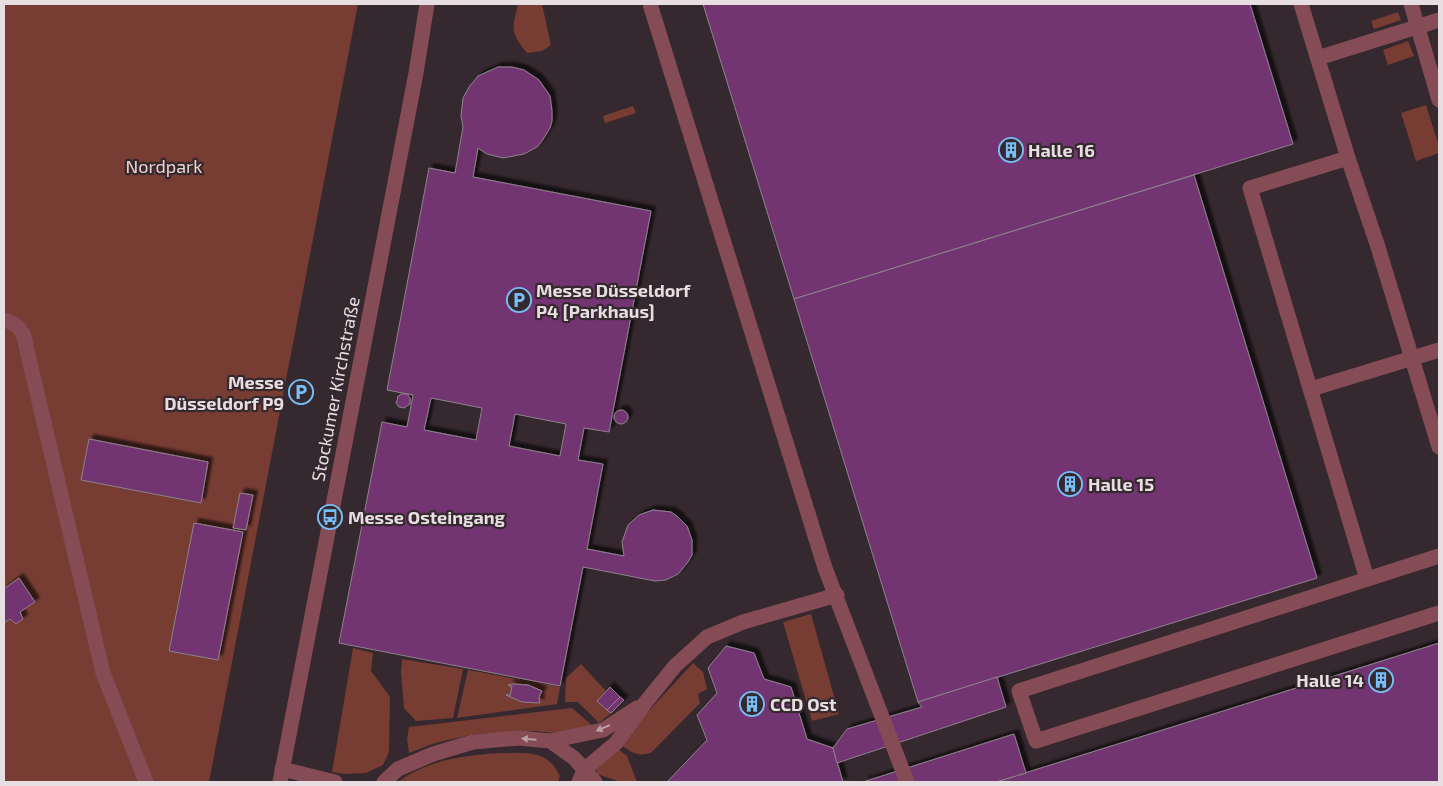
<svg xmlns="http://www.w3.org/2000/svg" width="1443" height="786" font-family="'Exo 2',sans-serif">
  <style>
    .green { fill: #773c32 }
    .building { fill: #723671; stroke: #8e828d; fill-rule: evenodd; filter: url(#shadow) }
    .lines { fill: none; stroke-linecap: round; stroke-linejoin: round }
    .minor { stroke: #864c55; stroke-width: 15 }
    .oneway { fill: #bb9ca3 }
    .labels { text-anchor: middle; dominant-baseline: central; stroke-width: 4.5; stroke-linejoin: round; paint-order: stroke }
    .poi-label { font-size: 18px; font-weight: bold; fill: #e7dee2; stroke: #35282e; text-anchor: start }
    .park-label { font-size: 18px; fill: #f0d6d1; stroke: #35282e }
    .street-label { font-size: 18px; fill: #e7dee2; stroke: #35282e }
  </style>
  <defs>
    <filter id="shadow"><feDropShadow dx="4.5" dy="-4.5" stdDeviation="1" flood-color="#0009"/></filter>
  </defs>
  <rect width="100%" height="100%" fill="#35282e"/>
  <!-- green -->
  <g class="green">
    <path d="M4,4H358L209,782H4Z"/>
    <path d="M518,4H542L551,45L542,51L527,53C510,32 512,29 518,4Z"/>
    <path d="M1398,12L1401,20L1374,29L1371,21Z"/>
    <path d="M1408,41L1414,56L1388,65L1383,50Z"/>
    <path d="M1426,105L1439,146V153L1416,161L1401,113Z"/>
    <path d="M633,106L636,113L605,123L603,116Z"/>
    <path d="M811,614L839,714L812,721L783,622Z"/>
    <path d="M353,648L373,653L371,671L390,697L389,752L383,765L366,773L346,774L332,772Z"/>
    <path d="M402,659L463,669L453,718L416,721L404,708L401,672Z"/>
    <path d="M693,663L703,672L707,689L698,694L700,703L651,753C637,757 630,752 619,743Z"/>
    <path d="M581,664L606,691L611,713L599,723L578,702H565L566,678Z"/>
    <path d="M468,670L560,687L557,704L457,718Z"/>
    <path d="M572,708L593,726L554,733L535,731L475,734L435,743L409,753L407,739L409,727Z"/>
    <path d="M618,749L627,756L637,782H621L597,774L596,768Z"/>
    <path d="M507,753C531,753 548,751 560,776L558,782H398C428,759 470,754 507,753Z"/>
  </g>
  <!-- building -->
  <g class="building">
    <path d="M703,4H1250L1293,144L794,299Z"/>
    <path d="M498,67H512L524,70L539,80L550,96L552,111V121L550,128L542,141L537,147L524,154L503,158L487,154L478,148L473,177L651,211L609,432L584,428L578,460L603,464L587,549L624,556L622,542L628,525L639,515L653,510L671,512L678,517L687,526L692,540V555L688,562L678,574L666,580L655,581L583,567L560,686L339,643L382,422L407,427L413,395L387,390L429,168L455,173L463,127L461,116L463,98L469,87L478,76ZM431,398L482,408L476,440L424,430ZM515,414L566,424L560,456L509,446Z"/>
    <path d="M1194,175L1317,578L918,702L794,299Z"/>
    <path d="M401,394H407L410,398V404L404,408L399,407L396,403L398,398L397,397Z"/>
    <circle cx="621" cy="417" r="7"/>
    <path d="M89,439L208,462L201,503L81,480Z"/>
    <path d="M240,493L253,495L246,530L233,528Z"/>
    <path d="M194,523L243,532L218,660L169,651Z"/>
    <path d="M19,578L35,602L20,612L23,619L16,624L10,619L4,623V589Z"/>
    <path d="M1439,643V782H996L1185,723Z"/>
    <path d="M726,646L754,653L764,679L791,687L807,739L833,748L843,782H667L707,740L697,715L717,693L708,668Z"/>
    <path d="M997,677L1006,707L837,763L833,748L847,729L922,707L918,702Z"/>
    <path d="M514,684L528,685L542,691L539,697L540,703L522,702L506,695L507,694L510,696L512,686H509L508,685Z"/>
    <path d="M610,687L620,697L607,710L597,701Z"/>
    <path d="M620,697L624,700L611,713L607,710Z"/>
    <path d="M1014,734L1026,773L996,782H863Z"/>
  </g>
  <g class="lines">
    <!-- minor -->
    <g class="minor">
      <path d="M650,4L825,568L907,782"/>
      <path d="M1301,4L1348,158L1378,247L1439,447"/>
      <path d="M1411,4L1439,100"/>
      <path d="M1318,58L1439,20"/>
      <path d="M1348,158L1250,188L1367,579"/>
      <path d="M4,320C17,323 25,332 26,346L103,673L146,782"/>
      <path d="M1311,389L1439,350"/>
      <path d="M1439,556L1019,691L1036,741L1439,613"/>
      <path d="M550,741L603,730L637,708"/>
      <path d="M282,769L335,782"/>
      <path d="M280,782L416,73L427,4"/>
      <path d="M384,782L398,769L433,754L473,742L519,738L550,741L574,758L595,782"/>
      <path d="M579,782L585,769L616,743L645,703L675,666L707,637L743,622L837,595"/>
    </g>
  </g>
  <!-- one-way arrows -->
  <defs><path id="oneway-solid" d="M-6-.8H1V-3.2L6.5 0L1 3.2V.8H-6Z" transform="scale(1.25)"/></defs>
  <g class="oneway">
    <use href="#oneway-solid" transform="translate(603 728) rotate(157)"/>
    <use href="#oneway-solid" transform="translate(529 739) rotate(-175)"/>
  </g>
  <!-- icons -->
  <defs>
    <symbol id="building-ring" viewBox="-11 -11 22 22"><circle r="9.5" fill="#35282e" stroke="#77bff7" stroke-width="1.5"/><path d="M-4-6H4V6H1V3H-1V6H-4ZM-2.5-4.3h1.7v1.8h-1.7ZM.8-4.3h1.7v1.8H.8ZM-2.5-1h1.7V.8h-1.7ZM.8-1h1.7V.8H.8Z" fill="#77bff7"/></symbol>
    <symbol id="parking-ring" viewBox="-11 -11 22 22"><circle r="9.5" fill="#35282e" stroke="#77bff7" stroke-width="1.5"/><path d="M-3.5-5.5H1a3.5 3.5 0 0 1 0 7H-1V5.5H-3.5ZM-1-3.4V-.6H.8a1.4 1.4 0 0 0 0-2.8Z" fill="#77bff7"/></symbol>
    <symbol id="bus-ring" viewBox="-11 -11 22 22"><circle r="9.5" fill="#35282e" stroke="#77bff7" stroke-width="1.5"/><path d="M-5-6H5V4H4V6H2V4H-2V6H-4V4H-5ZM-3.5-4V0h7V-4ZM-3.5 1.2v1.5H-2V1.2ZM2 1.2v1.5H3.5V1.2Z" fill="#77bff7"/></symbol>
  </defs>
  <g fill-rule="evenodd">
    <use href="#building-ring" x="997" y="136" width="28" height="28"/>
    <use href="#parking-ring" x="505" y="286" width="28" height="28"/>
    <use href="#parking-ring" x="287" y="378" width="28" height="28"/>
    <use href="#building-ring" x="1056" y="470" width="28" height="28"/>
    <use href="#bus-ring" x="316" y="503" width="28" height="28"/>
    <use href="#building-ring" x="1367" y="666" width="28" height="28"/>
    <use href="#building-ring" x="738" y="690" width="28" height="28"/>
  </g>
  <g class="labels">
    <!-- poi labels -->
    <g class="poi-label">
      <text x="1028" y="150">Halle 16</text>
      <text x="536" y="290">Messe Düsseldorf<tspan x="536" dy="21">P4 [Parkhaus]</tspan></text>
      <text x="284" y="382" text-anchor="end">Messe<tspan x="284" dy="21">Düsseldorf P9</tspan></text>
      <text x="1088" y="484">Halle 15</text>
      <text x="348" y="517">Messe Osteingang</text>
      <text x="1364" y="680" text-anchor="end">Halle 14</text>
      <text x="770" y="704">CCD Ost</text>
    </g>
    <!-- park labels -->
    <g class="park-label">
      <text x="164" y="166">Nordpark</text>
    </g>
    <!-- street labels -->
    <g class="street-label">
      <text transform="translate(335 389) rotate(-79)">Stockumer Kirchstraße</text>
    </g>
  </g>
  <!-- border -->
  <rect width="1443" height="786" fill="none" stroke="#e7dee2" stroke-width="10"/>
</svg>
